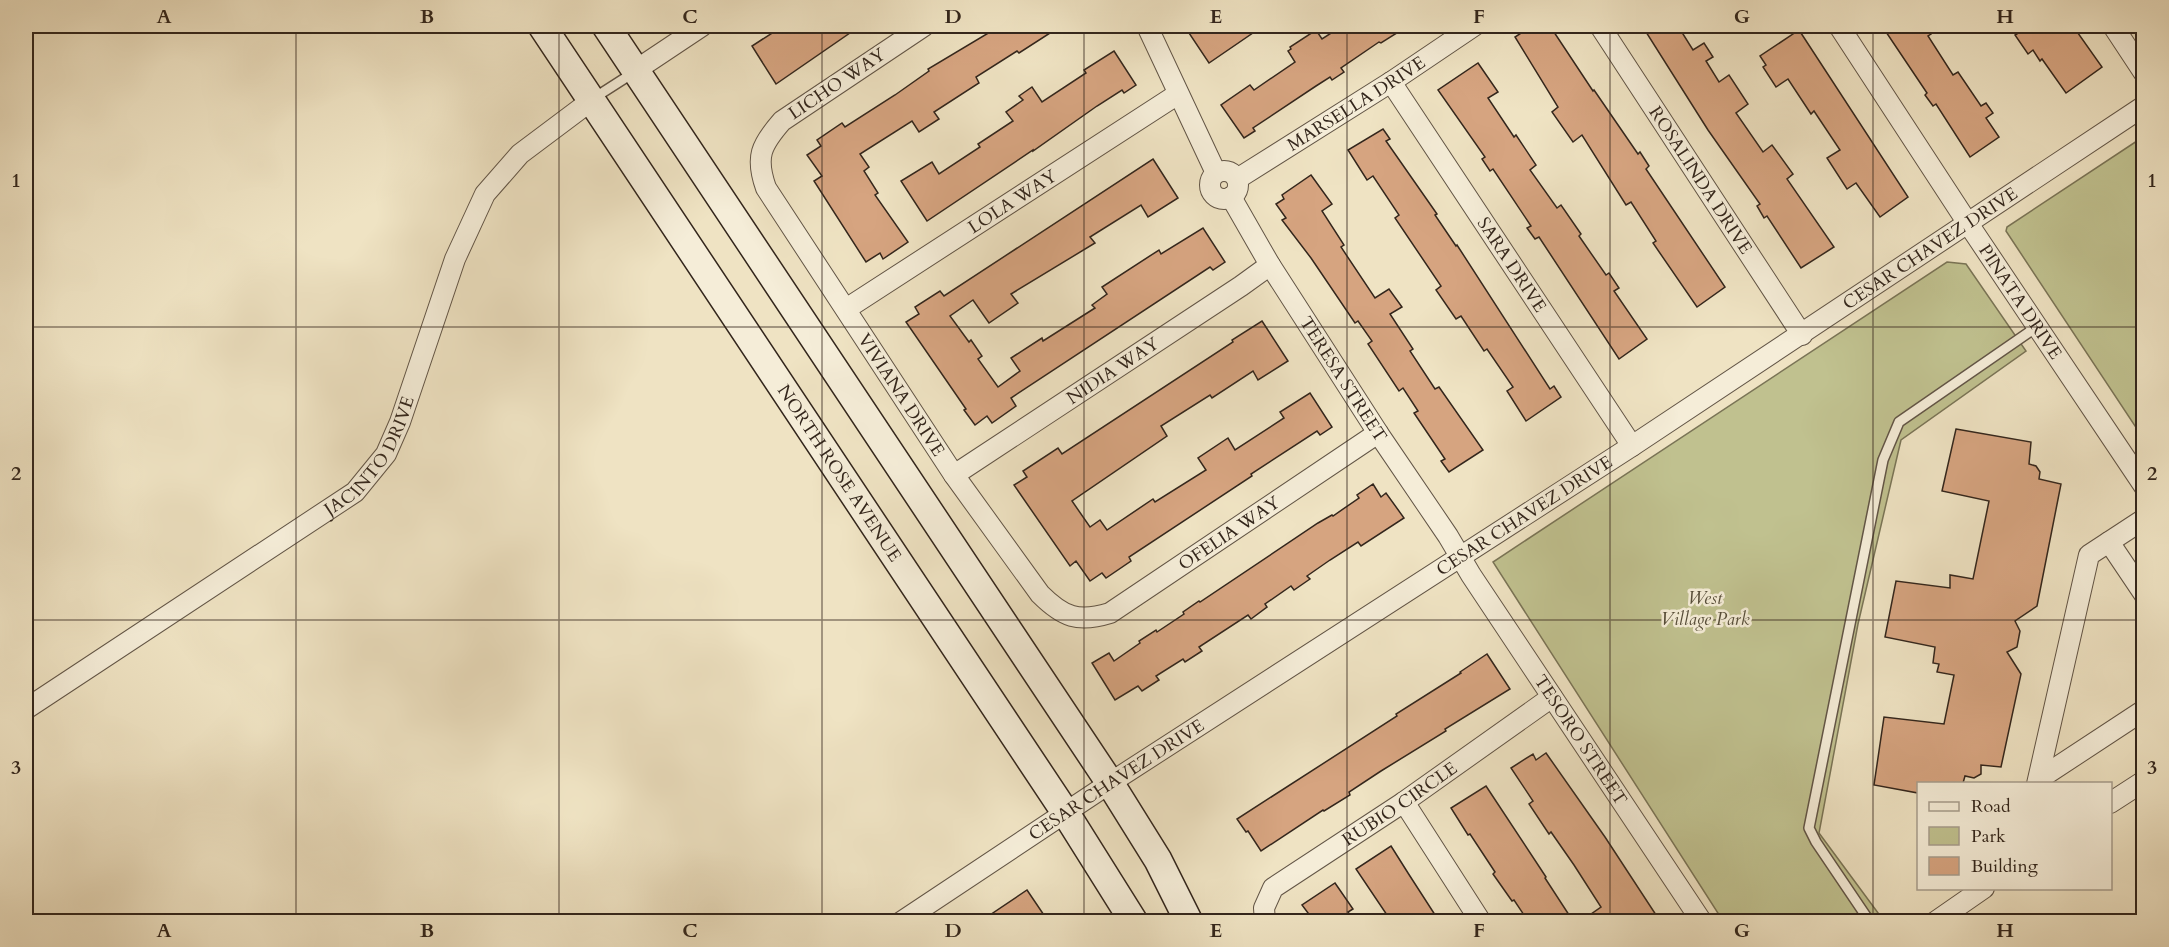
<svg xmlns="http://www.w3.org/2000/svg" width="2169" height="947" font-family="Cardo,serif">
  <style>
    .green { fill: #c0c18f; stroke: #7a7456; stroke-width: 1.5 }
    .building { fill: #d6a480; stroke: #33261c; stroke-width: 1.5 }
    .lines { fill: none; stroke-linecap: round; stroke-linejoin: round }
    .lane-casing { stroke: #625546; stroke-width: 12 }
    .street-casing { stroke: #625546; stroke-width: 22 }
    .secondary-casing { stroke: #33261c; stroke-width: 30 }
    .lane { stroke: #f5edd8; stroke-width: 9 }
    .street { stroke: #f5edd8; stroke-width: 20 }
    .secondary { stroke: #f5edd8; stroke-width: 27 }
    .grid { fill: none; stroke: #33261c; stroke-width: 1.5; stroke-opacity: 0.55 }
    .labels { text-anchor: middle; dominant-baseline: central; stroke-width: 5; stroke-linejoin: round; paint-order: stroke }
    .street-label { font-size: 18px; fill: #33261c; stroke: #f5edd8 }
    .park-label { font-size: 18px; font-style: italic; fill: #564d39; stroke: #f5edd8 }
    .neatline { fill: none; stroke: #33261c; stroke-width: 2 }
    .grid-label { font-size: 20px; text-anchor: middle; font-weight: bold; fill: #33261c }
  </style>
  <rect width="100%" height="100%" fill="#efe3c3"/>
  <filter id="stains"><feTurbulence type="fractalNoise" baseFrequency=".00333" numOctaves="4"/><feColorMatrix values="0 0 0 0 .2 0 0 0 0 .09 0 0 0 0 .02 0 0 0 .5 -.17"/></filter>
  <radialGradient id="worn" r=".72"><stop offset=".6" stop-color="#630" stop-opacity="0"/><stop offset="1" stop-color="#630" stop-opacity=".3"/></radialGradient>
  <!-- green -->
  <g class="green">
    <path d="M2143,137L2144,424L2137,429L2006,231L2007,227Z"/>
    <path d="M1947,262L1966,264L2026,351L1901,440L1858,624L1819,833L1884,921H1723L1493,562Z"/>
  </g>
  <!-- building -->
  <g class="building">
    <path d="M783,26H860L776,84L752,46Z"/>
    <path d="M1000,26H1061L1019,53L1017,51L976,77L979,83L934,112L939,119L919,132L912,121L860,154L869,167L864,171L878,193L875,195L908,242L883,259L880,253L866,262L814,181L822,176L807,155L821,146L817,140L842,123L845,127L895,95L929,71L928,69Z"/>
    <path d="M1190,26H1263L1209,63L1189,33L1194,30Z"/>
    <path d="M1342,26H1408L1381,43L1379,42L1341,68L1344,72L1332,80L1330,77L1316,86L1253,128L1255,131L1244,138L1221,105L1250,85L1254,90L1295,62L1288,51L1291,49L1290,47L1316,30L1322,39Z"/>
    <path d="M1532,26H1550L1593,91L1594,90L1638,154L1640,152L1649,166L1646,169L1725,287L1697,307L1653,243L1656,241L1631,202L1626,205L1582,135L1573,142L1552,112L1558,107L1515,37Z"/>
    <path d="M1655,26H1678L1693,50L1704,43L1713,57L1706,61L1719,82L1729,75L1748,104L1736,113L1763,152L1772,145L1793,174L1787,179L1834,247L1801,268L1767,216L1764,218L1757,206L1760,204L1708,130L1646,32Z"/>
    <path d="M1882,26H1926L1931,34L1928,36L1953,75L1958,72L1981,106L1986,103L1993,113L1986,118L1999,137L1970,157L1936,104L1933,106L1925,95L1927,93Z"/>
    <path d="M2030,26H2073L2102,67L2066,93L2042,59L2040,61L2033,50L2028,54L2015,35Z"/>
    <path d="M1799,30L1908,197L1880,217L1856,183L1847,189L1827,158L1840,150L1814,111L1811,114L1788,79L1776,87L1763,67L1766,65L1760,56Z"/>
    <path d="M1114,51L1136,85L1124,93L1122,90L1097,106L1033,151V150L927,221L901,181L932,162L939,174L980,147L978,144L1013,121L1006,112L1023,100L1019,96L1032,87L1042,102L1086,73L1084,70Z"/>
    <path d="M1478,63L1498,92L1488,98L1514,137L1516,135L1536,165L1530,170L1557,208L1561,205L1581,234L1579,236L1606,275L1609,273L1619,288L1614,291L1647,339L1619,359L1539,237L1535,239L1527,228L1531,226L1493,169L1490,171L1482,159L1485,157L1438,90Z"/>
    <path d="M1383,129L1390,139L1386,141L1430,204L1437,214L1435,215L1456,246L1457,245L1550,389L1554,386L1561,397L1526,421L1507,391L1513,387L1487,349L1484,351L1461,316L1456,319L1436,290L1441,286L1395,218L1399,215L1373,176L1367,180L1348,150Z"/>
    <path d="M1153,159L1178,198L1148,217L1141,205L1090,237L1095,243L1011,294L1018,303L989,323L973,300L950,316L969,342L971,340L982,356L978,359L998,387L1020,371L1011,358L1042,338L1043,341L1095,308L1092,305L1107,294L1102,287L1159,250L1161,254L1203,228L1225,262L1213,270L1210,267L1011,398L1016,406L992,423L987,416L975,425L964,410L966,409L906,322L919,314L915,307L940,291L944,296Z"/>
    <path d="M1311,175L1332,204L1322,211L1344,245L1341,247L1375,298L1389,289L1402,307L1390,314L1413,349L1410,351L1435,389L1439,387L1483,450L1449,472L1441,461L1445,459L1414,413L1418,411L1403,388L1399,391L1368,344L1372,341L1358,321L1355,323L1311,258L1282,220L1286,218L1276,204L1284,199L1282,195Z"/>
    <path d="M1262,321L1288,361L1258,380L1253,371L1212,398L1210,395L1161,426L1167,436L1072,501L1090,527L1100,520L1107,530L1153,499L1155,502L1206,470L1198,458L1228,438L1235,450L1284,418L1280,412L1310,393L1332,427L1320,435L1317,431L1251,474L1252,476L1129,557L1131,561L1106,578L1102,573L1090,581L1076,561L1070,566L1014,485L1027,477L1023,471L1058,448L1062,454L1233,342L1232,340Z"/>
    <path d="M1956,429L2031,442L2029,464L2036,466L2040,472L2039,479L2061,484L2037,606L2015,621L2020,631L2017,647L2007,652L2021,674L2001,767L1981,765V774L1974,778L1965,776L1963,783H1918V793L1874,785L1884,717L1944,724L1954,675L1937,672L1939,664L1933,663L1935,647L1885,637L1896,581L1950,588V575L1973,579L1989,501L1942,491Z"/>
    <path d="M1373,484L1381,497L1386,493L1404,518L1361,546L1358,542L1330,560L1307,576L1310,579L1294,590L1291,586L1265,604L1267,607L1251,619L1248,615L1199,647L1202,651L1185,662L1183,659L1156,676L1159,680L1142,691L1138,686L1115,700L1092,663L1109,653L1114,661L1140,643L1139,641L1156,630L1157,632L1184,614L1183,612L1199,601L1200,602L1318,523L1332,515L1333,516L1359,498L1357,495Z"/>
    <path d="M1487,654L1510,689L1445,729L1446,731L1381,771L1349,792L1350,795L1324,811L1323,810L1261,851L1248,831L1246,832L1237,819L1397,716L1396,714L1461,673L1460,672Z"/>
    <path d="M1546,753L1605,837L1660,921H1581L1601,907L1574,865L1551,832L1549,834L1529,804L1533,801L1511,768L1533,754L1536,760Z"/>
    <path d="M1486,786L1546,877L1545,878L1573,921H1528L1514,900L1512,901L1493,874L1495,872L1470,834L1468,835L1451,808Z"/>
    <path d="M1391,846L1408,873L1439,921H1391L1356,869Z"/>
    <path d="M1335,883L1353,909L1348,912L1354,921H1314L1302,905Z"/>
    <path d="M1027,890L1048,921H981Z"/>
  </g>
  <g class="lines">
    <defs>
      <g id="lane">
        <path d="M594,98L633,73"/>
        <path d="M1870,922L1816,842L1809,828L1883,460L1899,422L2038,326"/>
      </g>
      <g id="street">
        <path id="s1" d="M924,26L782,121C761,145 755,157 766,188L954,475L1040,594C1063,617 1078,623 1110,613L1378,433"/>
        <path d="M1147,26L1216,173"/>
        <path id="s2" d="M1600,26L1802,335"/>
        <path id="s3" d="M1839,26L1967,222L2144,486"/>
        <path d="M2113,26L2144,73"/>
        <path d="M636,70L702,26"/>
        <path id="s4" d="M1391,82L1632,446"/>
        <circle cx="1224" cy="185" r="14"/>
        <path id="s5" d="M1237,179L1391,82L1474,26"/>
        <path id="s6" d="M1231,197L1270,265L1378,433L1448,536L1471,575L1702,922"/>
        <path id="s7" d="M846,309L1178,94"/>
        <path id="s8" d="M954,475L1241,286L1270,265"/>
        <path d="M2109,542L2144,594"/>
        <path id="s9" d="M26,709L355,492L386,454L400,422L455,259L485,194L520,154L592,100"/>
        <path d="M2039,779L2144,710"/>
        <path d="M2037,784L2089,555L2144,519"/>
        <path d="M1404,802L1481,922"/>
        <path d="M2110,803L2144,781"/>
        <path id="s10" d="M901,922L1110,783L1632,446L2144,106"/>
        <path id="s11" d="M1265,922L1264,908L1273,888L1404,802L1552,697"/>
        <path d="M1935,922L1984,888"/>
      </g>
      <g id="secondary">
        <path id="s12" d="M542,26L1065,812L1134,922"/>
        <path d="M606,26L1110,783L1158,860L1189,922"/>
      </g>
    </defs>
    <!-- lane casing -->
    <use href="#lane" class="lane-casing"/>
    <!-- street casing -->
    <use href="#street" class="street-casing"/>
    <!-- secondary casing -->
    <use href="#secondary" class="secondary-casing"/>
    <!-- lane -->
    <use href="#lane" class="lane"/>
    <!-- street -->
    <use href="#street" class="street"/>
    <!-- secondary -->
    <use href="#secondary" class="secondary"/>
  </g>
  <!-- grid -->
  <path class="grid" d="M296,26V922M559,26V922M822,26V922M1084,26V922M1347,26V922M1610,26V922M1873,26V922M26,327H2144M26,620H2144"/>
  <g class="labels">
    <!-- street labels -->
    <g class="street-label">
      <text transform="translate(837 84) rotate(-34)">LICHO WAY</text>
      <text stroke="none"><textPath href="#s5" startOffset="141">MARSELLA DRIVE</textPath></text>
      <text stroke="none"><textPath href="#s2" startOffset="184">ROSALINDA DRIVE</textPath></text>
      <text stroke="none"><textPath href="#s7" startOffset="198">LOLA WAY</textPath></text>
      <text stroke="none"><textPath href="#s10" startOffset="1230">CESAR CHAVEZ DRIVE</textPath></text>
      <text stroke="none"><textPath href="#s4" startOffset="219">SARA DRIVE</textPath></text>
      <text stroke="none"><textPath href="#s3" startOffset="330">PINATA DRIVE</textPath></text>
      <text stroke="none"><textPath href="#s8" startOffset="190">NIDIA WAY</textPath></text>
      <text stroke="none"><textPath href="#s6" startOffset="214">TERESA STREET</textPath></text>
      <text stroke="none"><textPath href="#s1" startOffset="492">VIVIANA DRIVE</textPath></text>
      <text stroke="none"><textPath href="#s9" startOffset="432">JACINTO DRIVE</textPath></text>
      <text stroke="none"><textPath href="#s12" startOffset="537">NORTH ROSE AVENUE</textPath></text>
      <text stroke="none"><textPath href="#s10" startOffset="744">CESAR CHAVEZ DRIVE</textPath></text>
      <text stroke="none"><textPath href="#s1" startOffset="956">OFELIA WAY</textPath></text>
      <text stroke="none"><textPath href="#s6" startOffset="646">TESORO STREET</textPath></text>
      <text stroke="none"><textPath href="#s10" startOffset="258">CESAR CHAVEZ DRIVE</textPath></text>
      <text stroke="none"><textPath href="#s11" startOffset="188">RUBIO CIRCLE</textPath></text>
    </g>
    <!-- park labels -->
    <g class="park-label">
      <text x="1705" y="598">West<tspan x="1705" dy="21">Village Park</tspan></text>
    </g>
  </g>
  <!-- margin -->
  <rect width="2169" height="947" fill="none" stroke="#efe3c3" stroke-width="66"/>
  <!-- legend -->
  <rect x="1917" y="782" width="195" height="108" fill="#f5edd8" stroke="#a79d8d" stroke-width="1.5"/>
  <rect x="1929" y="802" width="30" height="9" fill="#f5edd8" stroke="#a79d8d" stroke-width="1.5"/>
  <text x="1971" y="812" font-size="18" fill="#33261c">Road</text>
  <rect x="1929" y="827" width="30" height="18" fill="#c0c18f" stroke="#a79d8d" stroke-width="1.5"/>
  <text x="1971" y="842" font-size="18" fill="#33261c">Park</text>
  <rect x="1929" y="857" width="30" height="18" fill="#d6a480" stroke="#a79d8d" stroke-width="1.5"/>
  <text x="1971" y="872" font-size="18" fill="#33261c">Building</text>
  <rect x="33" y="33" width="2103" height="881" class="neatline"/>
  <g class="grid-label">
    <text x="164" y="23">A</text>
    <text x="427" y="23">B</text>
    <text x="690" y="23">C</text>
    <text x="953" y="23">D</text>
    <text x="1216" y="23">E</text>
    <text x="1479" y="23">F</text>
    <text x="1742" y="23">G</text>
    <text x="2005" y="23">H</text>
    <text x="16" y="187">1</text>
    <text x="2152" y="187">1</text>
    <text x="16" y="480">2</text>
    <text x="2152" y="480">2</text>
    <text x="16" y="774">3</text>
    <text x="2152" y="774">3</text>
    <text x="164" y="937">A</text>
    <text x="427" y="937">B</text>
    <text x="690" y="937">C</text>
    <text x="953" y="937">D</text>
    <text x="1216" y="937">E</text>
    <text x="1479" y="937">F</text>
    <text x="1742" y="937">G</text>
    <text x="2005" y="937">H</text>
  </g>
  <rect width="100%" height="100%" filter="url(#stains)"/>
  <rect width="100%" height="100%" fill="url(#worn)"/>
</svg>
